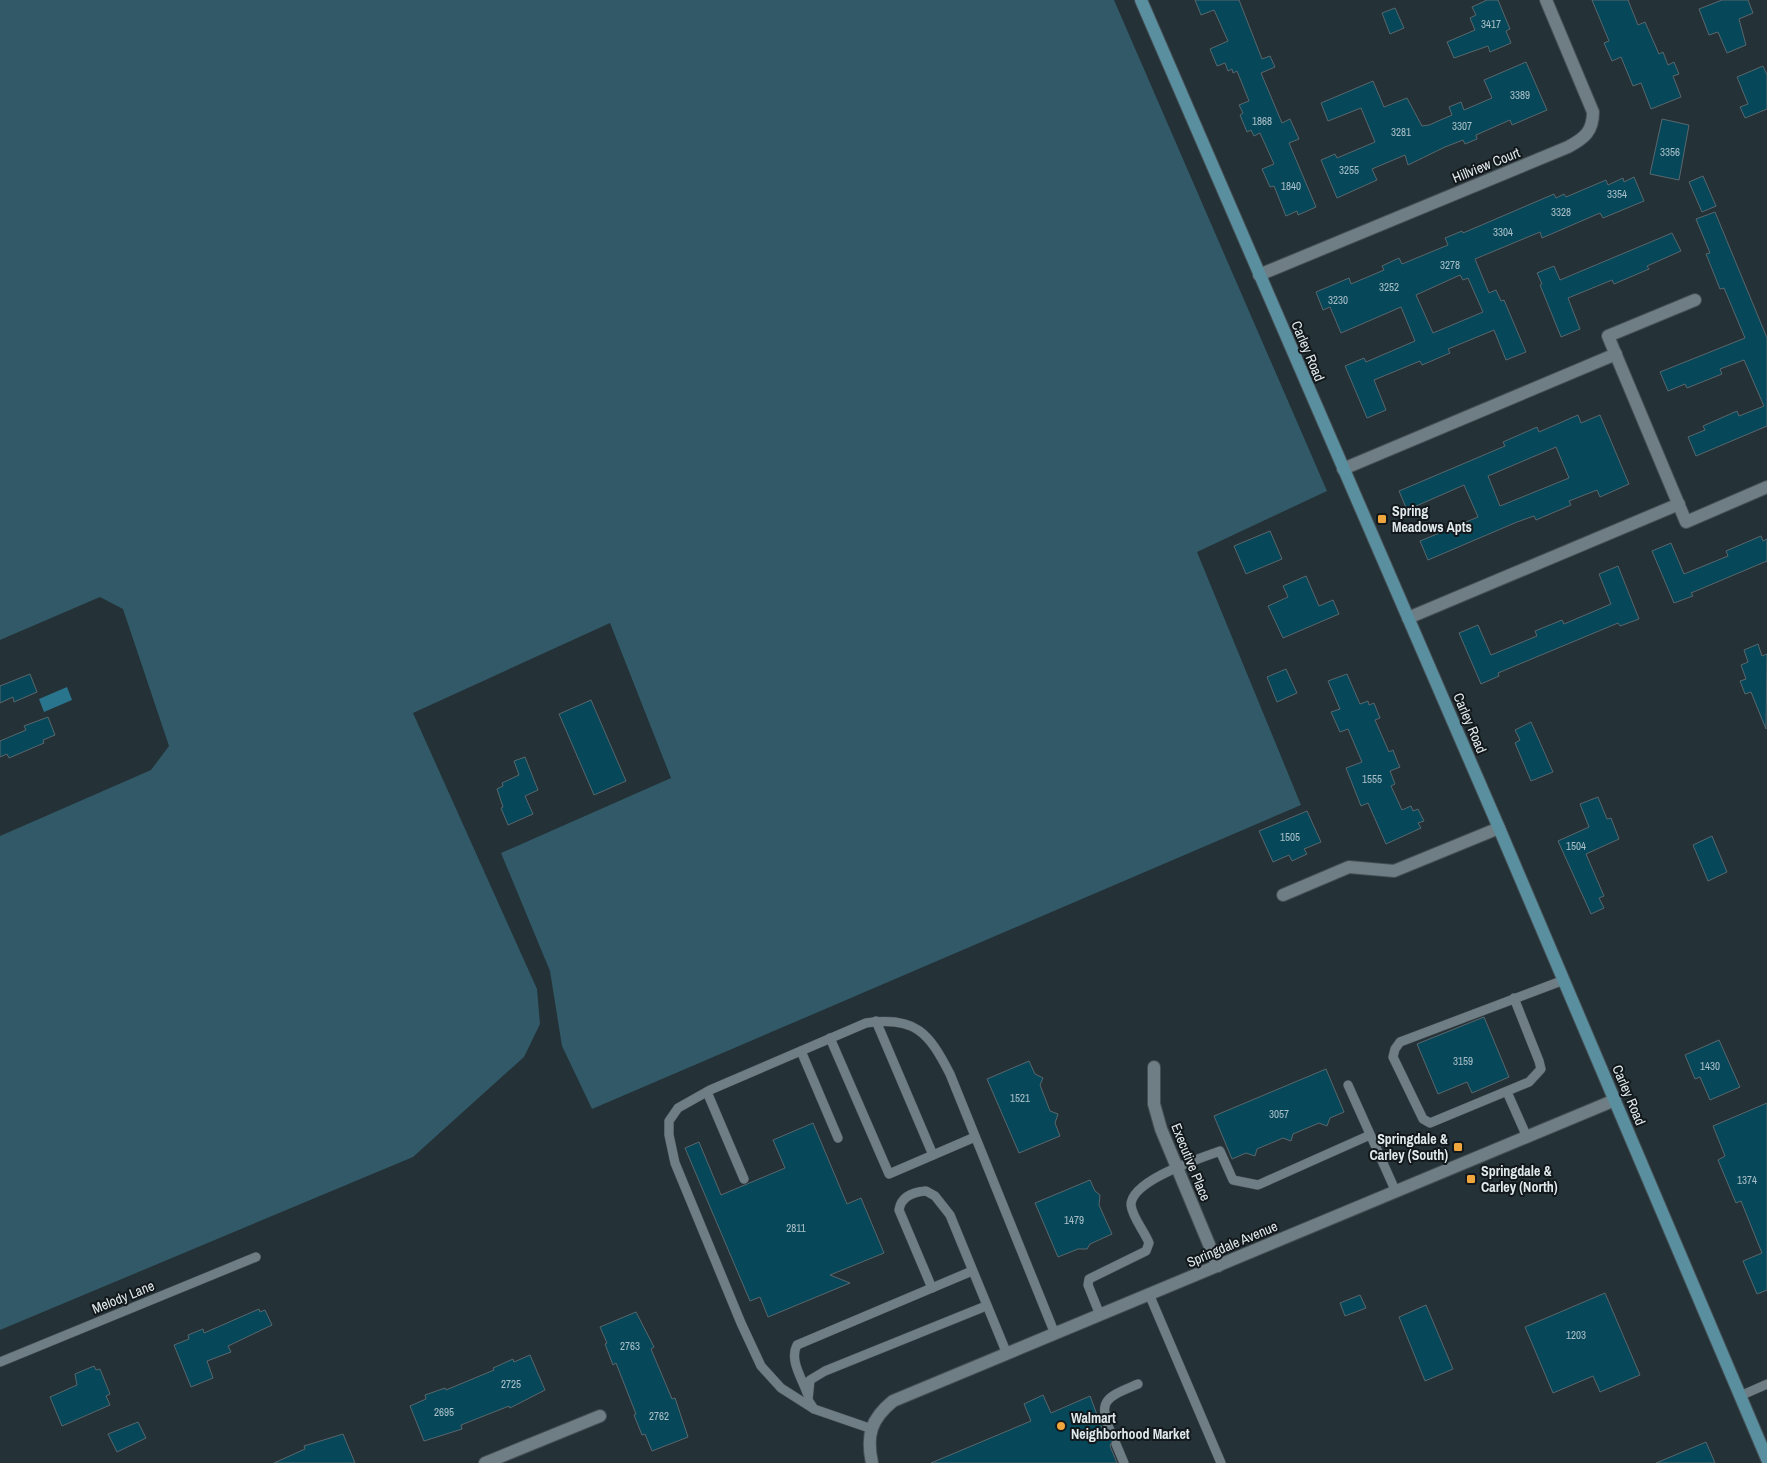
<svg xmlns="http://www.w3.org/2000/svg" width="1767" height="1463" font-family="'Archivo Narrow',sans-serif">
  <style>
    .green { fill: #325967 }
    .water { fill: #29758e }
    .building { fill: #064759; stroke: #59676d; fill-rule: evenodd }
    .lines { fill: none; stroke-linecap: round; stroke-linejoin: round }
    .lane-casing { stroke: #444f54; stroke-width: 10 }
    .street-casing { stroke: #444f54; stroke-width: 14 }
    .secondary-casing { stroke: #444f54; stroke-width: 14 }
    .lane { stroke: #6f7e84; stroke-width: 9 }
    .street { stroke: #6f7e84; stroke-width: 12 }
    .secondary { stroke: #5a8fa0; stroke-width: 12 }
    .poi-dot { fill: #efa73d; stroke: #12181b; stroke-width: 2 }
    .labels { text-anchor: middle; dominant-baseline: central; stroke-width: 4; stroke-linejoin: round; paint-order: stroke }
    .number-label { font-size: 11px; fill: #aac0c8 }
    .street-label { font-size: 14px; fill: #e1e9ed; stroke: #12181b }
    .poi-label { font-size: 14px; font-weight: bold; fill: #e1e9ed; stroke: #12181b; text-anchor: start }
  </style>
  <rect width="100%" height="100%" fill="#243136"/>
  <!-- green -->
  <path class="green" d="M0,0H1114L1327,491L1197,552L1301,805L592,1109L562,1046L550,971L501,853L671,778L610,623L413,713L537,989L540,1024L524,1057L413,1157L0,1330V836L151,770L169,746L123,609L100,597L0,640Z"/>
  <!-- water -->
  <path class="water" d="M67,687L72,700L44,712L39,699Z"/>
  <!-- building -->
  <g class="building">
    <path d="M1195,0H1239L1262,59L1270,56L1275,67L1261,73L1282,123L1290,119L1299,139L1289,143L1316,207L1298,215L1297,211L1286,216L1274,186L1270,187L1262,169L1274,164L1260,133L1254,136L1251,130L1247,132L1240,115L1243,113L1239,105L1249,101L1237,71L1233,73L1232,69L1228,71L1225,63L1217,66L1210,49L1228,41L1214,10L1201,15Z"/>
    <path d="M1487,0H1498L1510,29L1506,31L1511,43L1490,52L1488,46L1454,58L1447,42L1475,30L1470,18L1476,15L1472,7Z"/>
    <path d="M1592,0H1628L1638,25L1645,22L1659,54L1663,52L1668,65L1674,62L1679,74L1673,76L1681,97L1651,109L1641,83L1633,86L1621,57L1612,61L1604,43L1609,41Z"/>
    <path d="M1722,0H1748L1753,13L1739,19L1746,45L1727,53L1718,32L1709,35L1699,9Z"/>
    <path d="M1395,8L1404,28L1390,34L1382,13Z"/>
    <path d="M1526,62L1547,110L1512,125L1510,120L1476,135L1477,139L1465,144L1463,140L1445,147L1408,165L1405,155L1372,169L1377,180L1337,198L1321,160L1335,154L1337,158L1375,142L1361,108L1328,121L1321,103L1373,81L1384,107L1407,98L1422,126L1429,125L1452,115L1449,107L1461,102L1464,110L1492,98L1484,80Z"/>
    <path d="M1763,66L1767,75V109L1745,118L1740,107L1748,104L1737,77Z"/>
    <path d="M1662,119L1689,125L1679,180L1650,174Z"/>
    <path d="M1703,176L1716,206L1702,212L1689,182Z"/>
    <path d="M1634,177L1644,201L1603,218L1600,213L1542,238L1540,232L1475,259L1489,293L1496,290L1501,301L1504,300L1526,352L1506,360L1494,330L1448,349L1450,353L1422,365L1420,361L1374,380L1386,410L1367,418L1345,366L1364,358L1366,362L1415,341L1401,307L1341,333L1330,307L1323,310L1316,292L1349,278L1351,284L1384,270L1382,266L1399,258L1402,264L1448,245L1445,238L1462,231L1463,233L1554,194L1556,198L1564,194L1566,197L1606,180L1608,185L1623,178L1624,182ZM1460,275L1463,280L1468,278L1483,312L1433,333L1416,295Z"/>
    <path d="M1715,212L1767,338V426L1696,456L1688,437L1705,430L1703,426L1737,411L1739,416L1764,406L1744,360L1720,369L1722,374L1687,388L1685,384L1668,391L1660,372L1745,338L1724,288L1720,289L1706,254L1710,253L1696,219Z"/>
    <path d="M1672,233L1681,251L1647,266L1649,269L1614,284L1612,280L1568,298L1580,329L1561,337L1540,285L1542,284L1537,273L1554,266L1560,280Z"/>
    <path d="M1578,415L1581,423L1600,415L1629,484L1600,497L1597,490L1569,501L1571,505L1536,520L1534,516L1517,522L1428,560L1420,541L1478,517L1464,485L1407,510L1399,491L1505,446L1503,442L1537,427L1539,432ZM1556,447L1569,478L1500,506L1488,476Z"/>
    <path d="M1270,531L1282,559L1246,574L1234,546Z"/>
    <path d="M1761,536L1763,541L1767,539V561L1691,593L1693,596L1674,603L1652,551L1671,543L1684,574L1728,556L1726,551Z"/>
    <path d="M1618,566L1639,619L1620,626L1618,623L1498,673L1499,676L1481,684L1459,633L1478,625L1491,655L1537,636L1535,631L1562,620L1564,624L1611,604L1599,574Z"/>
    <path d="M1306,576L1319,606L1333,600L1339,614L1283,638L1268,606L1288,597L1283,586Z"/>
    <path d="M1758,644L1762,656L1767,654L1766,729L1751,692L1745,694L1740,681L1746,679L1741,665L1748,662L1744,650Z"/>
    <path d="M1286,669L1297,693L1277,702L1267,677Z"/>
    <path d="M30,674L37,692L14,702L13,697L0,703V686Z"/>
    <path d="M1347,674L1360,704L1368,701L1369,705L1374,703L1380,718L1375,720L1389,752L1393,750L1398,763L1400,767L1390,771L1395,784L1391,786L1402,810L1411,806L1413,811L1418,809L1424,821L1418,823L1421,828L1386,844L1368,803L1361,806L1346,768L1362,762L1348,729L1340,732L1331,712L1340,709L1328,681Z"/>
    <path d="M591,700L626,781L594,795L559,714Z"/>
    <path d="M48,717L55,735L43,740L44,743L9,758L7,754L0,757V741L26,730L24,726Z"/>
    <path d="M1531,722L1553,772L1531,781L1515,743L1520,740L1515,730Z"/>
    <path d="M525,757L538,790L525,796L533,814L508,825L501,808L503,807L497,789L503,786L502,783L519,775L514,761Z"/>
    <path d="M1598,797L1607,819L1611,818L1619,839L1586,854L1604,896L1599,898L1604,908L1591,914L1558,841L1589,827L1580,804Z"/>
    <path d="M1307,811L1321,842L1304,849L1307,854L1292,861L1289,855L1273,862L1259,831Z"/>
    <path d="M1712,836L1727,872L1708,881L1693,845Z"/>
    <path d="M1484,1017L1509,1077L1472,1093L1467,1082L1438,1094L1417,1044Z"/>
    <path d="M1719,1040L1740,1087L1710,1100L1700,1077L1695,1079L1685,1055Z"/>
    <path d="M1029,1061L1035,1074L1043,1078L1040,1085L1050,1111L1058,1114L1055,1123L1060,1136L1019,1153L987,1079Z"/>
    <path d="M1326,1069L1344,1112L1330,1118L1327,1126L1319,1123L1293,1134L1291,1141L1283,1138L1257,1149L1255,1156L1246,1153L1232,1159L1214,1116Z"/>
    <path d="M1767,1103V1290L1757,1294L1743,1261L1762,1253L1741,1201L1736,1203L1718,1160L1725,1156L1713,1126Z"/>
    <path d="M813,1123L847,1204L861,1198L884,1253L830,1275L850,1283L768,1317L760,1297L750,1301L685,1148L699,1142L721,1195L785,1168L773,1140Z"/>
    <path d="M1090,1180L1095,1191L1100,1195L1099,1205L1112,1234L1090,1244L1087,1249H1078L1058,1257L1035,1203Z"/>
    <path d="M1605,1293L1640,1375L1600,1392L1593,1376L1553,1393L1525,1327Z"/>
    <path d="M1360,1295L1366,1308L1345,1316L1340,1303Z"/>
    <path d="M1426,1305L1453,1369L1425,1381L1399,1317Z"/>
    <path d="M259,1309L260,1312L265,1310L272,1325L228,1346L231,1352L207,1361L213,1378L191,1387L174,1345L189,1339L188,1335L203,1329L204,1333Z"/>
    <path d="M636,1312L654,1347L651,1349L672,1399L675,1398L688,1437L652,1451L645,1434L642,1435L634,1415L636,1414L616,1363L613,1365L605,1344L607,1343L600,1327Z"/>
    <path d="M530,1355L545,1390L510,1408L509,1406L461,1425L462,1429L424,1441L410,1406L426,1399L425,1395L445,1388L446,1390L494,1370L493,1368L513,1359L514,1362Z"/>
    <path d="M94,1366L96,1370L100,1369L110,1394L106,1396L110,1405L62,1426L50,1397L77,1385L75,1374Z"/>
    <path d="M1043,1395L1051,1413L1090,1396L1105,1436L1113,1439L1110,1446L1117,1463H931L1031,1421L1024,1404Z"/>
    <path d="M138,1422L146,1438L117,1452L108,1434Z"/>
    <path d="M343,1434L355,1463H274L305,1449L304,1446Z"/>
    <path d="M1706,1442L1715,1463H1656Z"/>
  </g>
  <g class="lines">
    <defs>
      <g id="lane">
        <path d="M1514,998L1539,1061L1541,1069L1529,1082L1430,1123L1423,1119L1393,1057L1395,1049L1400,1042L1564,980"/>
        <path d="M876,1021L933,1155"/>
        <path d="M830,1038L889,1174L975,1137"/>
        <path d="M801,1051L838,1138"/>
        <path d="M1348,1085L1396,1192"/>
        <path d="M707,1092L744,1179"/>
        <path d="M1507,1092L1527,1137"/>
        <path d="M932,1288L899,1210C901,1196 913,1192 926,1191L935,1196L950,1215L1007,1354"/>
        <path d="M1149,1294L1221,1463"/>
        <path d="M1100,1315L1088,1285L1089,1279L1146,1251L1149,1243C1145,1232 1132,1217 1131,1205C1131,1180 1201,1158 1220,1151L1233,1180L1258,1185L1370,1135"/>
        <path d="M0,1362L256,1257"/>
        <path d="M807,1393C802,1378 789,1360 797,1345L972,1271"/>
        <path d="M1740,1396L1767,1384"/>
        <path d="M814,1409L781,1388L761,1366L741,1323L675,1163L669,1135V1121L678,1108L710,1090L866,1023C916,1016 929,1033 950,1074L1055,1334"/>
        <path d="M872,1429L814,1409L808,1400L810,1380L825,1371L986,1306"/>
        <path d="M1111,1433C1096,1399 1108,1397 1138,1384"/>
        <path d="M1116,1444L1124,1463"/>
      </g>
      <g id="street">
        <path d="M1259,275L1568,147C1585,138 1593,131 1593,112L1546,0"/>
        <path d="M1695,300L1608,336L1686,522L1767,487"/>
        <path d="M1343,469L1616,354"/>
        <path d="M1408,618L1679,504"/>
        <path d="M1283,895L1349,867L1394,871L1499,828"/>
        <path d="M1154,1067V1104L1161,1129L1218,1266"/>
        <path d="M485,1463L600,1416"/>
        <path d="M872,1463C866,1435 871,1419 893,1401L1615,1100"/>
      </g>
      <path id="secondary" d="M1141,0L1499,828L1767,1459"/>
    </defs>
    <!-- lane casing -->
    <use href="#lane" class="lane-casing"/>
    <!-- street casing -->
    <use href="#street" class="street-casing"/>
    <!-- secondary casing -->
    <use href="#secondary" class="secondary-casing"/>
    <!-- lane -->
    <use href="#lane" class="lane"/>
    <!-- street -->
    <use href="#street" class="street"/>
    <!-- secondary -->
    <use href="#secondary" class="secondary"/>
  </g>
  <!-- markers -->
  <g class="poi-dot">
    <rect x="1377" y="514" width="10" height="10" rx="2.5"/>
    <rect x="1453" y="1142" width="10" height="10" rx="2.5"/>
    <rect x="1466" y="1174" width="10" height="10" rx="2.5"/>
    <circle cx="1061" cy="1426" r="5"/>
  </g>
  <g class="labels">
    <!-- number labels -->
    <g class="number-label">
      <text x="1491" y="24">3417</text>
      <text x="1520" y="95">3389</text>
      <text x="1262" y="121">1868</text>
      <text x="1462" y="126">3307</text>
      <text x="1401" y="132">3281</text>
      <text x="1670" y="152">3356</text>
      <text x="1349" y="170">3255</text>
      <text x="1291" y="186">1840</text>
      <text x="1617" y="194">3354</text>
      <text x="1561" y="212">3328</text>
      <text x="1503" y="232">3304</text>
      <text x="1450" y="265">3278</text>
      <text x="1389" y="287">3252</text>
      <text x="1338" y="300">3230</text>
      <text x="1372" y="779">1555</text>
      <text x="1290" y="837">1505</text>
      <text x="1576" y="846">1504</text>
      <text x="1463" y="1061">3159</text>
      <text x="1710" y="1066">1430</text>
      <text x="1020" y="1098">1521</text>
      <text x="1279" y="1114">3057</text>
      <text x="1747" y="1180">1374</text>
      <text x="1074" y="1220">1479</text>
      <text x="796" y="1228">2811</text>
      <text x="1576" y="1335">1203</text>
      <text x="630" y="1346">2763</text>
      <text x="511" y="1384">2725</text>
      <text x="444" y="1412">2695</text>
      <text x="659" y="1416">2762</text>
    </g>
    <!-- street labels -->
    <g class="street-label">
      <text transform="translate(1486 165) rotate(-22)">Hillview Court</text>
      <text transform="translate(1308 351) rotate(67)">Carley Road</text>
      <text transform="translate(1470 723) rotate(67)">Carley Road</text>
      <text transform="translate(1629 1095) rotate(67)">Carley Road</text>
      <text transform="translate(1191 1162) rotate(68)">Executive Place</text>
      <text transform="translate(1232 1244) rotate(-23)">Springdale Avenue</text>
      <text transform="translate(123 1297) rotate(-22)">Melody Lane</text>
    </g>
    <!-- poi labels -->
    <g class="poi-label">
      <text x="1392" y="511">Spring<tspan x="1392" dy="16">Meadows Apts</tspan></text>
      <text x="1448" y="1139" text-anchor="end">Springdale &amp;<tspan x="1448" dy="16">Carley (South)</tspan></text>
      <text x="1481" y="1171">Springdale &amp;<tspan x="1481" dy="16">Carley (North)</tspan></text>
      <text x="1071" y="1418">Walmart<tspan x="1071" dy="16">Neighborhood Market</tspan></text>
    </g>
  </g>
</svg>
